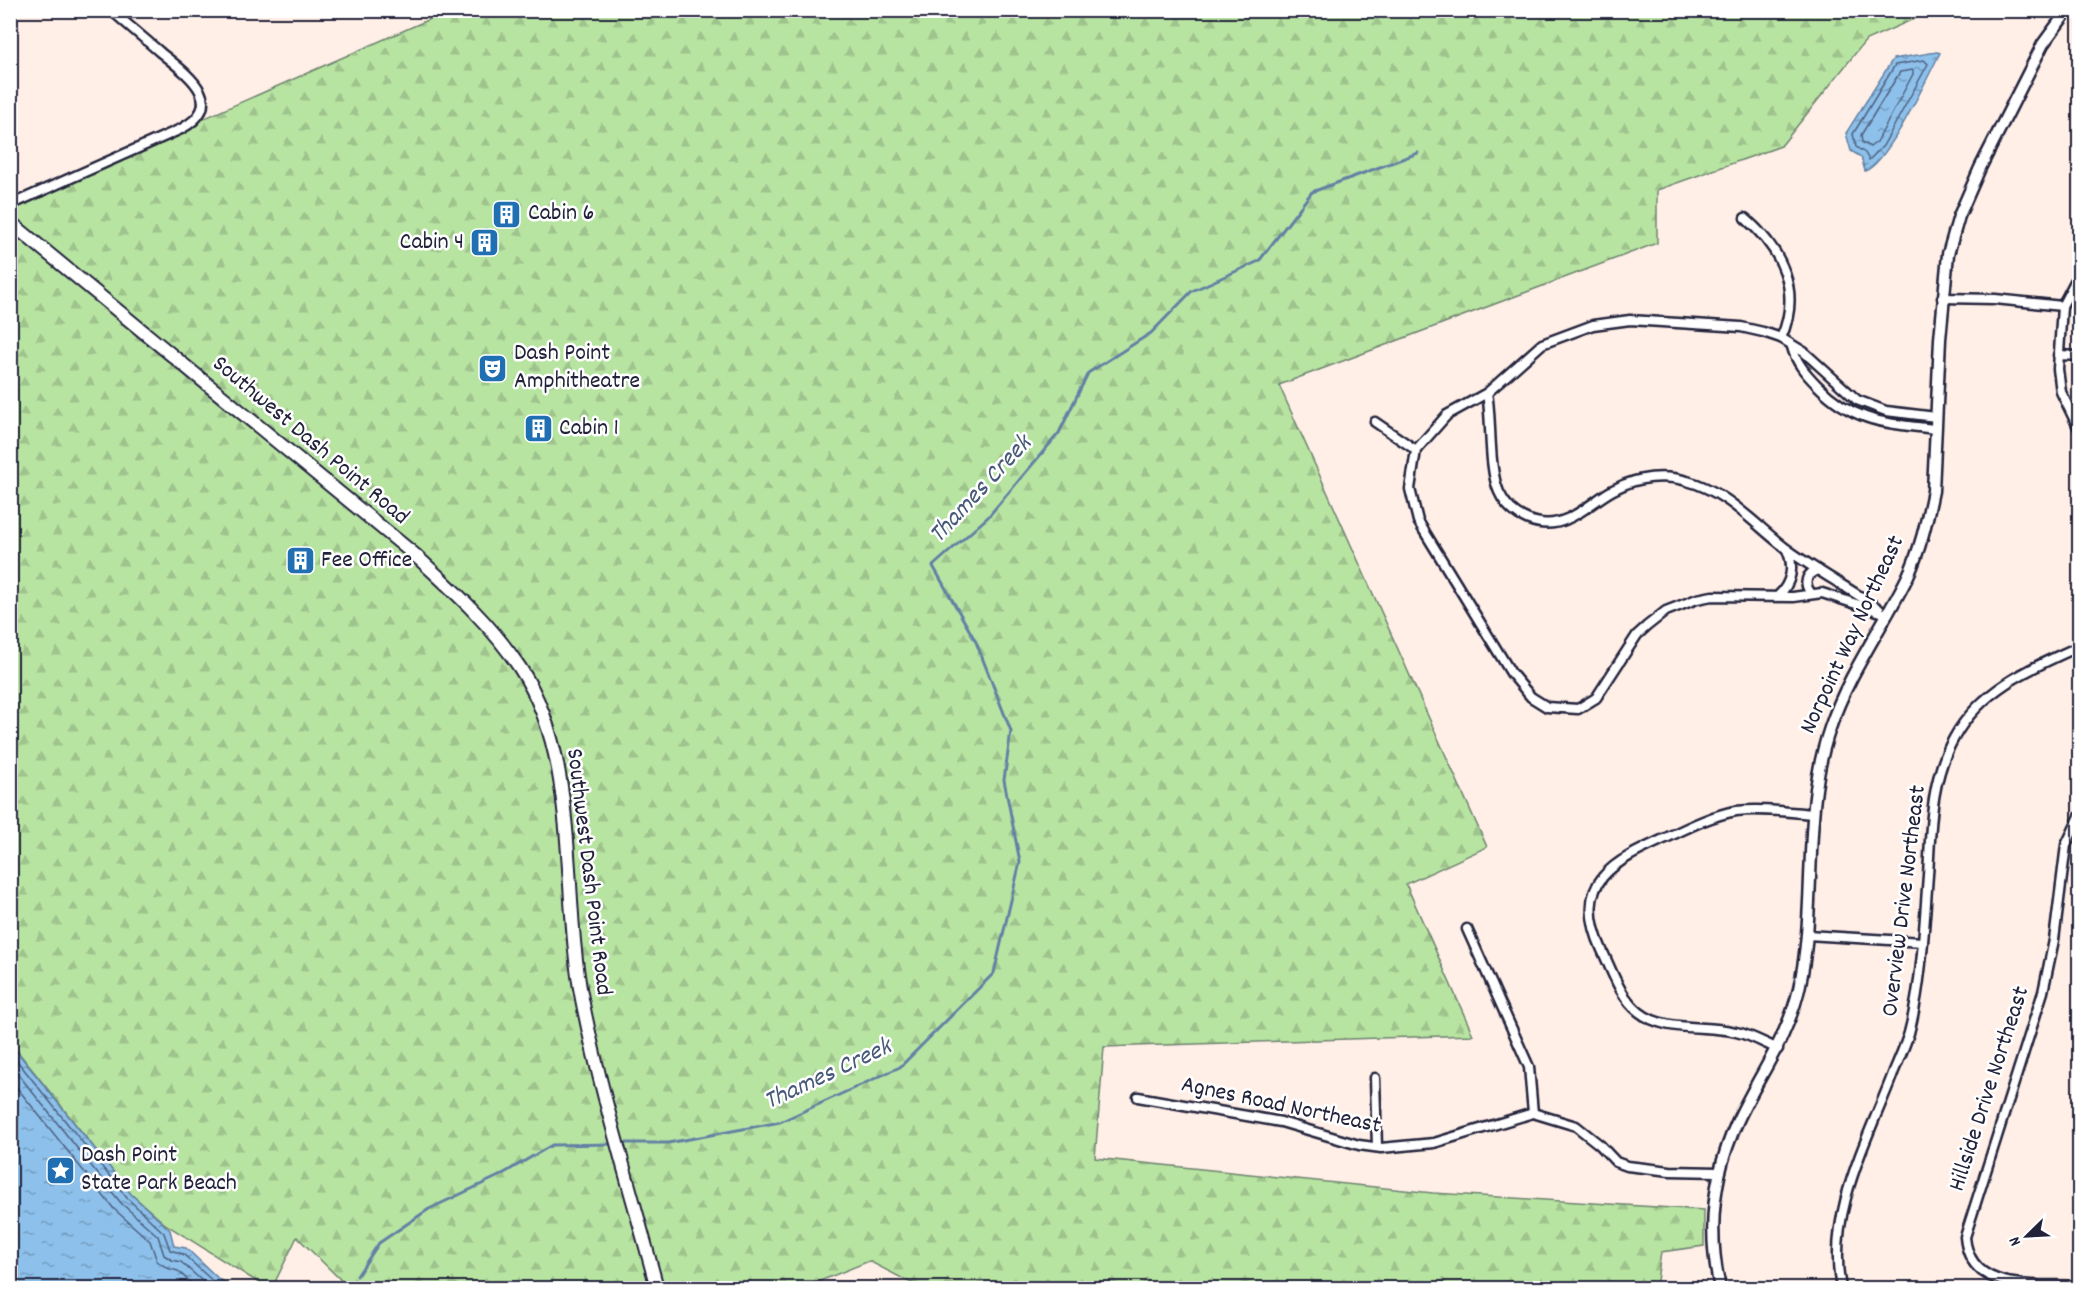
<svg xmlns="http://www.w3.org/2000/svg" width="2090" height="1299" font-family="Dekko,sans-serif">
  <style>
    .forest { fill: url(#forest-firs); stroke: #6d836e; stroke-width: 1.5 }
    .water { fill: url(#water-ripples); stroke: #6281a4; stroke-width: 1.5 }
    .lines { fill: none; stroke-linecap: round; stroke-linejoin: round }
    .shore { stroke: #4d6181; stroke-width: 1.5 }
    .stream { stroke: #6281a4; stroke-width: 3 }
    .minor-casing { stroke: #22223b; stroke-width: 13 }
    .tertiary-casing { stroke: #22223b; stroke-width: 15 }
    .secondary-casing { stroke: #22223b; stroke-width: 16 }
    .minor { stroke: #fff; stroke-width: 8 }
    .tertiary { stroke: #fff; stroke-width: 10 }
    .secondary { stroke: #fff; stroke-width: 12 }
    .labels { text-anchor: middle; dominant-baseline: central; stroke-width: 5; stroke-linejoin: round; paint-order: stroke }
    .poi-label { font-size: 24px; fill: #22223b; stroke: #fff; text-anchor: start }
    .street-label { font-size: 24px; fill: #22223b; stroke: #fff }
    .water-label { font-size: 26px; font-style: italic; fill: #475978; stroke: #fff }
  </style>
  <defs>
    <pattern id="forest-firs" width="22" height="20" patternUnits="userSpaceOnUse" patternTransform="scale(1.5)"><rect width="22" height="20" fill="#b8e4a2"/><path d="M5 1l3.5 6h-7zM16 11l3.5 6h-7z" fill="#9ec38c"/></pattern>
    <pattern id="water-ripples" width="26" height="14" patternUnits="userSpaceOnUse" patternTransform="scale(1.5)"><rect width="26" height="14" fill="#8dc0ea"/><path d="M2 4q2-2 4 0t4 0M15 11q2-2 4 0t4 0" fill="none" stroke="#739cbf"/></pattern>
  </defs>
  <rect width="100%" height="100%" fill="#ffefe7"/>
  <filter id="ink" filterUnits="userSpaceOnUse"><feTurbulence type="fractalNoise" baseFrequency=".0167" numOctaves="2"/><feDisplacementMap in="SourceGraphic" scale="12" xChannelSelector="R" yChannelSelector="G"/><feConvolveMatrix kernelMatrix="1 2 1 2 8 2 1 2 1" color-interpolation-filters="sRGB"/></filter>
  <g filter="url(#ink)">
    <!-- forest -->
    <path class="forest" d="M448,11H1932L1866,40L1781,146L1657,190V243L1279,385L1487,847L1406,884L1473,1035L1104,1047L1095,1158L1433,1193L1704,1210V1246L1661,1252L1656,1288H921L869,1261L803,1288H349L297,1237L272,1288H267L165,1224L131,1194L11,1043L10,204Z"/>
    <!-- water -->
    <g class="water">
      <path d="M1937,52L1940,53C1927,78 1888,163 1865,171L1861,157L1851,151L1846,133L1893,59Z"/>
      <path d="M10,1043L131,1194L170,1230L174,1246L186,1248L220,1280L238,1288H11Z"/>
    </g>
    <g class="lines">
      <!-- shore -->
      <g class="shore">
        <path d="M1924,60L1928,64L1883,146L1869,160L1865,153L1856,147L1853,134L1895,65Z"/>
        <path d="M1913,70V74L1877,142L1870,147L1862,142L1861,135L1900,72Z"/>
        <path d="M10,1052L127,1198L164,1233L170,1250L183,1254L216,1284L228,1288"/>
        <path d="M10,1064L121,1203L158,1236L164,1255L172,1260L181,1262L210,1288"/>
        <path d="M10,1079L114,1209L150,1241L157,1261L167,1268L178,1271L196,1288"/>
      </g>
      <!-- stream -->
      <g class="stream">
        <path d="M621,1143H668L780,1122L900,1067L994,973L1020,862L1004,780L1011,731L976,642L933,566L988,517L1059,433L1088,373L1151,333L1192,291L1259,261L1312,192L1418,153"/>
        <path d="M357,1276L379,1243L429,1209L499,1176L552,1145L614,1144"/>
      </g>
      <defs>
        <g id="minor">
          <path d="M10,205L181,129C229,103 187,74 161,53C145,39 128,25 111,10"/>
          <path d="M1745,218C1782,250 1802,291 1781,338"/>
          <path d="M2080,272L2062,306L2058,369L2061,392L2080,431"/>
          <path d="M1942,298L1995,299L2062,306"/>
          <path d="M1792,347C1796,362 1805,373 1817,385C1854,423 1886,423 1935,429"/>
          <path d="M2058,355L2080,356"/>
          <path d="M1487,393C1492,421 1488,467 1499,492C1510,517 1541,531 1567,519C1585,512 1599,496 1617,488C1638,477 1664,474 1687,481C1727,491 1756,526 1788,550C1817,571 1849,588 1879,609"/>
          <path d="M1375,422L1416,450"/>
          <path d="M1811,593C1803,584 1806,573 1818,570"/>
          <path d="M1778,596C1791,584 1795,567 1787,550"/>
          <path d="M1887,614L1822,593L1793,597L1712,596L1697,599L1666,611L1647,626L1637,635L1596,698L1578,709L1547,707L1531,697L1511,673L1418,521L1410,489L1416,450L1447,415L1487,393L1542,344L1593,325L1630,320L1741,327L1763,332L1781,338L1804,352L1857,400L1886,411L1936,417"/>
          <path d="M2080,816L2066,845L2054,940L2043,992L1965,1237C1970,1295 2037,1283 2080,1286"/>
          <path d="M1467,929L1529,1067L1533,1113"/>
          <path d="M1807,935L1923,942"/>
          <path d="M1778,1049C1764,1043 1751,1035 1736,1032C1705,1024 1665,1033 1639,1012C1620,997 1612,971 1602,950C1571,881 1613,862 1668,837C1689,827 1713,815 1736,811C1762,808 1788,812 1814,814"/>
          <path d="M1375,1078L1377,1147"/>
          <path d="M1138,1097L1281,1122L1359,1145L1381,1148L1434,1143L1533,1113L1576,1126L1600,1145L1616,1162L1627,1166L1670,1171L1719,1172"/>
          <path d="M1841,1288C1826,1213 1868,1140 1894,1071C1899,1059 1905,1046 1909,1033C1922,983 1924,927 1928,875C1931,828 1930,780 1954,738C1981,689 2031,668 2080,646"/>
        </g>
        <path id="tertiary" d="M1720,1288C1707,1231 1713,1174 1738,1120C1759,1075 1787,1039 1799,989C1818,903 1801,812 1830,728C1848,674 1882,628 1907,578C1920,551 1927,520 1933,491L1940,339L1948,254L1959,216L1980,168L2043,44L2068,10"/>
        <path id="secondary" d="M10,222L415,555C453,590 491,624 520,668C581,760 561,894 582,999C601,1096 632,1193 657,1288"/>
      </defs>
      <!-- minor casing -->
      <use href="#minor" class="minor-casing"/>
      <!-- tertiary casing -->
      <use href="#tertiary" class="tertiary-casing"/>
      <!-- secondary casing -->
      <use href="#secondary" class="secondary-casing"/>
      <!-- minor -->
      <use href="#minor" class="minor"/>
      <!-- tertiary -->
      <use href="#tertiary" class="tertiary"/>
      <!-- secondary -->
      <use href="#secondary" class="secondary"/>
    </g>
  </g>
  <!-- icons -->
  <defs>
    <symbol id="building-square" viewBox="-11 -11 22 22"><rect x="-9" y="-9" width="18" height="18" rx="4" fill="#1f6fb2" stroke="#fff"/><path d="M-4-6H4V6H1V3H-1V6H-4ZM-2.5-4.3h1.7v1.8h-1.7ZM.8-4.3h1.7v1.8H.8ZM-2.5-1h1.7V.8h-1.7ZM.8-1h1.7V.8H.8Z" fill="#fff"/></symbol>
    <symbol id="theatre-square" viewBox="-11 -11 22 22"><rect x="-9" y="-9" width="18" height="18" rx="4" fill="#1f6fb2" stroke="#fff"/><path d="M-5-5.5Q0-4 5-5.5V0Q5 5 0 6Q-5 5-5 0ZM-3.3-2.5H-1v1.5H-3.3ZM1-2.5H3.3v1.5H1ZM-2.8 1Q0 5.5 2.8 1Z" fill="#fff"/></symbol>
    <symbol id="sight-square" viewBox="-11 -11 22 22"><rect x="-9" y="-9" width="18" height="18" rx="4" fill="#1f6fb2" stroke="#fff"/><path d="M0-6L1.8-2.2L6-1.7L2.9 1.2L3.7 5.4L0 3.3L-3.7 5.4L-2.9 1.2L-6-1.7L-1.8-2.2Z" fill="#fff"/></symbol>
  </defs>
  <g fill-rule="evenodd">
    <use href="#building-square" x="490" y="198" width="33" height="33"/>
    <use href="#building-square" x="468" y="226" width="33" height="33"/>
    <use href="#theatre-square" x="476" y="352" width="33" height="33"/>
    <use href="#building-square" x="522" y="412" width="33" height="33"/>
    <use href="#building-square" x="284" y="544" width="33" height="33"/>
    <use href="#sight-square" x="44" y="1154" width="33" height="33"/>
  </g>
  <g class="labels">
    <!-- poi labels -->
    <g class="poi-label">
      <text x="528" y="214">Cabin 6</text>
      <text x="464" y="243" text-anchor="end">Cabin 4</text>
      <text x="514" y="354">Dash Point<tspan x="514" dy="28">Amphitheatre</tspan></text>
      <text x="559" y="429">Cabin 1</text>
      <text x="321" y="561">Fee Office</text>
      <text x="81" y="1156">Dash Point<tspan x="81" dy="28">State Park Beach</tspan></text>
    </g>
    <!-- street labels -->
    <g class="street-label">
      <text transform="translate(310 441) rotate(40)">Southwest Dash Point Road</text>
      <text transform="translate(1853 635) rotate(-65)">Norpoint Way Northeast</text>
      <text transform="translate(588 872) rotate(83)">Southwest Dash Point Road</text>
      <text transform="translate(1905 901) rotate(-83)">Overview Drive Northeast</text>
      <text transform="translate(1990 1089) rotate(-72)">Hillside Drive Northeast</text>
      <text transform="translate(1281 1106) rotate(12)">Agnes Road Northeast</text>
    </g>
    <!-- water labels -->
    <g class="water-label">
      <text transform="translate(981 490) rotate(-47)">Thames Creek</text>
      <text transform="translate(828 1075) rotate(-25)">Thames Creek</text>
    </g>
  </g>
  <!-- margin -->
  <rect width="2090" height="1299" fill="none" stroke="#fff" stroke-width="36"/>
  <rect x="18" y="18" width="2054" height="1263" fill="none" stroke="#22223b" stroke-width="2" filter="url(#ink)"/>
  <!-- north arrow -->
  <g transform="translate(2027 1236) rotate(246)" stroke="#ffffff" stroke-width="4.5" paint-order="stroke">
  <path d="M0-4.5L10 22L0 15L-10 22Z" fill="#22223b"/>
  <text y="-9" font-size="16" font-weight="bold" text-anchor="middle" fill="#22223b">N</text>
  </g>
</svg>
